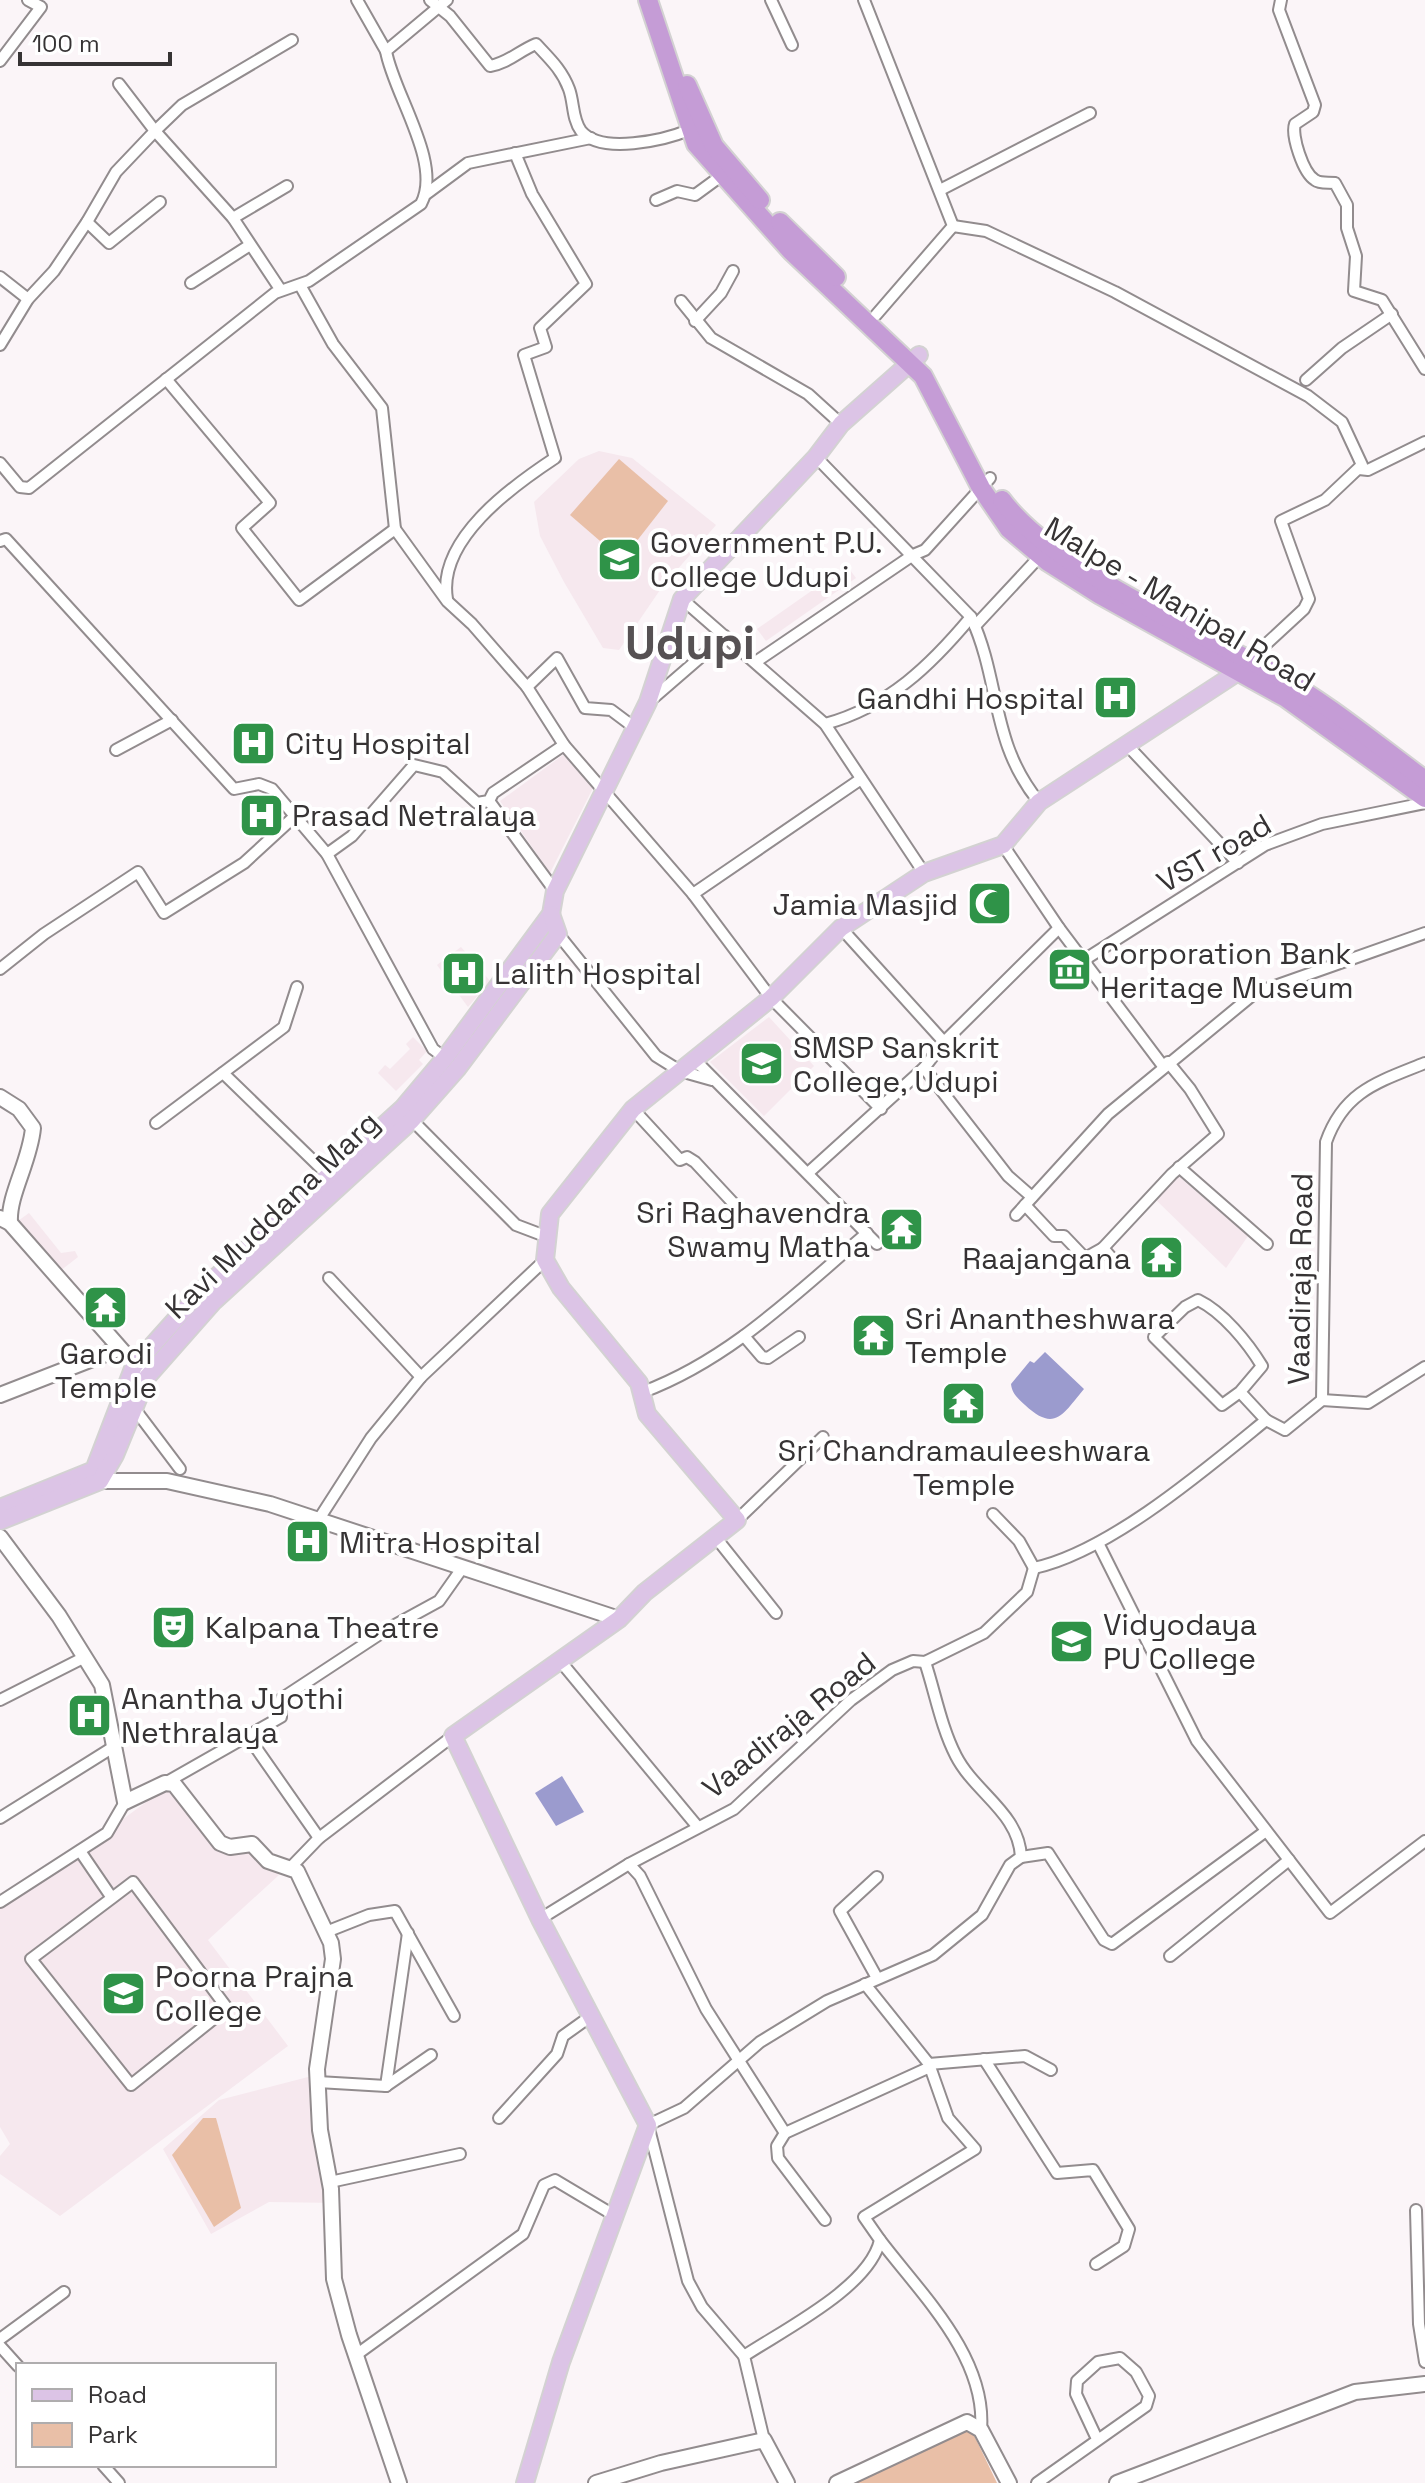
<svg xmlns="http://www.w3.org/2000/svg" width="1425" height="2483" font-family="'Space Grotesk',sans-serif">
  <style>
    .built { fill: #f6e8ee }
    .green { fill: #e9bfa7 }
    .water { fill: #9b9bce }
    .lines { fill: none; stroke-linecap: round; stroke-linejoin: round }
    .street-casing { stroke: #928c8e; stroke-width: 14 }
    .secondary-casing { stroke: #928c8e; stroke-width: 18 }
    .primary-casing { stroke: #d3d2d2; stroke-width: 20 }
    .highway-casing { stroke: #d3d2d2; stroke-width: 22 }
    .street { stroke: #fff; stroke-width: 10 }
    .secondary { stroke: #fff; stroke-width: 14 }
    .primary { stroke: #dcc4e6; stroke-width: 16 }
    .highway { stroke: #c59cd6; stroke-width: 18 }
    .labels { text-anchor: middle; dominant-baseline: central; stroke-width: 8; stroke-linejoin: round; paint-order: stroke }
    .poi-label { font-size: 30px; fill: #363334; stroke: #fff; text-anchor: start }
    .street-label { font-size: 30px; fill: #363334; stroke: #fff }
    .town-label { font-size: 46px; font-weight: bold; fill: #565153; stroke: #fff }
  </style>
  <rect width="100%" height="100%" fill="#fbf5f8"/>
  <!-- built -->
  <g class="built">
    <path d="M599,451L632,458L716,525L662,587L619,650L603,648L564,582L540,536L534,502L579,459Z"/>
    <path d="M847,566L856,578L766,641L757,629Z"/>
    <path d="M563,755L593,788L550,873L500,801Z"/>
    <path d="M461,947L490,981L468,1007L437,965Z"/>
    <path d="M769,1017L814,1066L764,1116L710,1062Z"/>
    <path d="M413,1037L427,1051L419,1060L423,1064L396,1091L378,1073L385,1065L390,1069L410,1049L406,1044Z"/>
    <path d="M1177,1175L1248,1236L1226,1268L1154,1198Z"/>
    <path d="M29,1213L61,1253L75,1251L78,1257L60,1271L18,1221Z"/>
    <path d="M164,1789L174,1790L221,1850L253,1852L279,1875L208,1940L288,2046L60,2216L0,2174V2156L10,2144L0,2127V1908L87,1853L119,1822Z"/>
    <path d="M308,2077L320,2084L338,2203L269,2202L211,2234L163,2149L219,2100Z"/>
  </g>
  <!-- green -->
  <g class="green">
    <path d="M619,459L668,501L622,560L570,515Z"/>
    <path d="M203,2118H216L241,2208L214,2227L172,2155Z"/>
    <path d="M966,2430L974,2435L997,2483H854Z"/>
  </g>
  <!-- water -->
  <g class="water">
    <path d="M1045,1352L1084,1389C1063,1414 1055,1433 1025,1405C1018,1398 1012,1394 1011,1384L1030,1361L1034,1363Z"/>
    <path d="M562,1776L584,1812L556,1826L535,1793Z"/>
  </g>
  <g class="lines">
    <defs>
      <g id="street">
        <path d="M357,0L386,51"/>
        <path d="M430,0L450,16L490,66C508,63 519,51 536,44C550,59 562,70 569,89C574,102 572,119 581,131C601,155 665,140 689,130"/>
        <path d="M771,0L792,45"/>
        <path d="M864,0L953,226L876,315"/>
        <path d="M1281,0L1279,10L1315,105L1313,112L1295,124C1291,135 1303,173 1315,180C1320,184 1329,182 1335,183L1347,205V228L1356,256L1354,291L1382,300L1425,369"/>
        <path d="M0,61L41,7L28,0"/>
        <path d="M940,190L1090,113"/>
        <path d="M426,194L468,163L591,138"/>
        <path d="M656,200L677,191L695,195L721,176"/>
        <path d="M233,218L287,186"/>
        <path d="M87,222L109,243L160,202"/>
        <path d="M953,226L986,231L1115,292L1308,396L1342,422L1362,465L1325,500L1281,521L1309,599L1304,609L1249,660"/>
        <path d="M0,277L28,299"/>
        <path d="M191,283L250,245"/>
        <path d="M300,285L333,344L382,408L395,529"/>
        <path d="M280,289L233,218L155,131L182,105L292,40"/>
        <path d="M681,301L711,338L808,394L841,424"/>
        <path d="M695,321L721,293L733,271"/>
        <path d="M0,345L28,299L54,271L87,222L116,172L155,131L119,84"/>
        <path d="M166,379L270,503L242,528L299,600L395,529L447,601L472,624L527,687L564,745L693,894L771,998L881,1109"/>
        <path d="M1306,380L1342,348L1392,314"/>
        <path d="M816,457L971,617C1001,682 990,742 1039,802"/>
        <path d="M0,463L20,487L29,488L275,293L309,281L421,204C443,163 393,93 386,51L447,0"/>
        <path d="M1359,469L1368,470L1425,442"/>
        <path d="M0,541L6,539L234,789L259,784L272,789L327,854L433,1049L445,1058"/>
        <path d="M447,599C437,540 511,487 555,458L524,355L546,347L540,328L586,284L532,194L515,153"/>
        <path d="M682,599L825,724L924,873"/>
        <path d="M975,626L1042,554"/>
        <path d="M757,661L913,555L925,550L990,478"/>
        <path d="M527,687L557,658L585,708L611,710L635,728"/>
        <path d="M651,700L725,636"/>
        <path d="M825,724C888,707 931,665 971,617"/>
        <path d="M1128,746L1238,863"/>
        <path d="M116,750L172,720"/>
        <path d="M489,801L555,891"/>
        <path d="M1003,845L1059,928L1163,1066"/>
        <path d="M327,854L352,836L414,765L443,772L477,803L489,801L493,793L564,745"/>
        <path d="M693,894L861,779"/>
        <path d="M841,928L944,1042"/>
        <path d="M558,934L656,1056L680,1071L712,1080"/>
        <path d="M1084,960L1265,845L1322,824L1425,803"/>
        <path d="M0,969L44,934L138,872L164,913L244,863L295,816"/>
        <path d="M695,1060L877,1244"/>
        <path d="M924,1068L1008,1176L1032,1197"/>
        <path d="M223,1073L330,1177"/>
        <path d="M633,1109L680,1160L687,1157L695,1162L735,1205"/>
        <path d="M412,1120L516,1225L545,1236"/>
        <path d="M156,1123L284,1027L297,987"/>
        <path d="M1179,1167L1267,1244"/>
        <path d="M808,1173L924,1068L944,1042L1059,928"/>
        <path d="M1025,1205L1054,1236H1064L1085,1258L1103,1248"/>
        <path d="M1016,1215L1108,1114L1255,993L1425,933"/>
        <path d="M1110,1256L1103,1248L1172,1174L1218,1134L1190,1089L1168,1062"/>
        <path d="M329,1278L421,1377"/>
        <path d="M744,1336L762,1357L768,1358L799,1337"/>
        <path d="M643,1392C731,1359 796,1293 867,1233"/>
        <path d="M1240,1392L1222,1405L1154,1337L1185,1307L1198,1300C1223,1312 1248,1343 1262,1366L1240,1392L1266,1420"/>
        <path d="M1322,1400L1368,1403L1425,1367"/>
        <path d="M134,1408L180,1469"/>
        <path d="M993,1514L1019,1541L1034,1568"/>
        <path d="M319,1519L371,1438L421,1377L545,1260"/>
        <path d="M737,1520L823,1437"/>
        <path d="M717,1539L776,1613"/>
        <path d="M1098,1543L1197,1741L1330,1913L1425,1841"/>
        <path d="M1034,1568C1109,1552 1206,1469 1266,1420L1285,1430L1322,1400L1326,1142C1344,1091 1378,1082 1425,1063"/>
        <path d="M561,1662L697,1826"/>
        <path d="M0,1700L85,1657"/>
        <path d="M247,1735L319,1838"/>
        <path d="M165,1783L281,1717V1699L386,1630L439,1601L463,1567"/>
        <path d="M0,1818L115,1746"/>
        <path d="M80,1851L112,1898L133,1882L227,2008L131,2085L31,1959L112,1898"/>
        <path d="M1021,1857L1048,1853L1104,1940L1112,1944L1266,1831"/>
        <path d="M629,1864L640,1876L706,2009L785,2133"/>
        <path d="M291,1867L319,1838L453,1736"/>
        <path d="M877,1877L840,1911L877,1978"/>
        <path d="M0,1902L107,1833L125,1802"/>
        <path d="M540,1919L629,1864L734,1809L851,1700L892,1670L913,1661L925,1662L984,1633L1027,1592L1034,1568"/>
        <path d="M326,1932L369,1915L395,1911L454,2016"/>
        <path d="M1170,1956L1289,1860"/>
        <path d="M984,2059L1057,2173L1093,2170L1129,2229L1124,2246L1096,2264"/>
        <path d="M929,2064L1025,2056L1051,2070"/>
        <path d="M318,2082L386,2086L408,1933"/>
        <path d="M386,2086L431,2055"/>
        <path d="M499,2118L557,2054L563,2036L591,2016"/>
        <path d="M330,2182L460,2154"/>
        <path d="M1416,2210L1419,2324L1425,2362"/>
        <path d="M825,2220L778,2158L777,2146L785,2133L930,2067"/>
        <path d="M880,2240C921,2294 987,2357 981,2430"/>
        <path d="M0,2339L64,2292"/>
        <path d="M0,2346L18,2366"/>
        <path d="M356,2355L523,2234L544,2185L555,2180L617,2217"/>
        <path d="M744,2356L702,2307L688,2281L648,2125L684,2108L760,2042L827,2001L933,1955L982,1915L1010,1865L1021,1857C1019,1813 975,1793 956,1756C941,1727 935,1692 925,1662"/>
        <path d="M764,2440L744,2356C783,2330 870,2287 880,2240L864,2217L975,2149L948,2118L929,2064L865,1984"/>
        <path d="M103,2465L119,2483"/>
        <path d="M1037,2483L1146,2406L1149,2396L1136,2372L1120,2358L1098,2362L1077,2381L1076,2394L1097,2439"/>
      </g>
      <g id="secondary">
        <path d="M0,1097L19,1109L33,1128C30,1162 8,1195 10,1223"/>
        <path d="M0,1218L10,1223L141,1372"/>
        <path d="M0,1395L118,1349"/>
        <path d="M96,1475L100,1481H167L270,1504L619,1619"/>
        <path d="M0,1537L59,1616L102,1685L125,1802L165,1783L174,1784L220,1843L230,1847L252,1844L268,1861L297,1871L331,1943L333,1959L317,2069L320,2130L331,2189L334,2279L349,2335L399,2483"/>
        <path d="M596,2483L661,2463L764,2440L787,2483"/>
        <path d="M837,2483L967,2422L981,2430L1009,2483"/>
        <path d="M1117,2483L1355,2392L1425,2384"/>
      </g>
      <g id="primary">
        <path d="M0,1508L94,1470L134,1366L204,1288L403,1108L445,1058L551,914L555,891L648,702L682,599L816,457L841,424L919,355"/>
        <path d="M0,1521L100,1481L115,1455L147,1377L214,1301L412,1120L457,1069L558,934L551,914"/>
        <path d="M525,2483L561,2362L648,2125L540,1919L453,1736L619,1619L645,1592L737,1520L647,1414L639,1383L561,1288L545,1260L550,1214L633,1109L771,998L841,928L924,873L1003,845L1039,802L1238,672"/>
      </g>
      <g id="highway">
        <path d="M648,0L696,144L791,251L923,376L981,488L1009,529L1048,562L1100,595L1286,698L1425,798"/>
        <path d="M687,85L714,146L760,200"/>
        <path d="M780,222L836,277"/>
        <path d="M1002,500C1053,569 1198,631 1275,674C1327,703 1376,744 1425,780"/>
      </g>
    </defs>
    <!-- street casing -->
    <use href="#street" class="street-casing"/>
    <!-- secondary casing -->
    <use href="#secondary" class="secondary-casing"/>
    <!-- primary casing -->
    <use href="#primary" class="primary-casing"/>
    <!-- highway casing -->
    <use href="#highway" class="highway-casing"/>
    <!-- street -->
    <use href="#street" class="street"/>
    <!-- secondary -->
    <use href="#secondary" class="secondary"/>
    <!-- primary -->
    <use href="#primary" class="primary"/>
    <!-- highway -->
    <use href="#highway" class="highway"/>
  </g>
  <!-- icons -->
  <defs>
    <symbol id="university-square" viewBox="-11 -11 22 22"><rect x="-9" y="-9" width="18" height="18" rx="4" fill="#2f9348" stroke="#fff"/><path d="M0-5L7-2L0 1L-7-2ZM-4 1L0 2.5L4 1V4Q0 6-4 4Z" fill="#fff"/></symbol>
    <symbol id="hospital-square" viewBox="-11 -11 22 22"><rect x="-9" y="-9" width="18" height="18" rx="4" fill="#2f9348" stroke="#fff"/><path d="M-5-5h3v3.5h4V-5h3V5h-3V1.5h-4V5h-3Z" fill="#fff"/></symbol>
    <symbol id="mosque-square" viewBox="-11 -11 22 22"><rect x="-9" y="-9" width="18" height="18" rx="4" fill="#2f9348" stroke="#fff"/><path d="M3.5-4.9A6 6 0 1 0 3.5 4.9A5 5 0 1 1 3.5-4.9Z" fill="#fff"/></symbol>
    <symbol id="museum-square" viewBox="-11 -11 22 22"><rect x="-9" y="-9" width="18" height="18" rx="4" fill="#2f9348" stroke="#fff"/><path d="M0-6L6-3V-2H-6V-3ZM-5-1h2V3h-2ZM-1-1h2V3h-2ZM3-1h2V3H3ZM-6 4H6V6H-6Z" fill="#fff"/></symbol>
    <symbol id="temple-square" viewBox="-11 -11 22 22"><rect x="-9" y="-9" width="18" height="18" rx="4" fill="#2f9348" stroke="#fff"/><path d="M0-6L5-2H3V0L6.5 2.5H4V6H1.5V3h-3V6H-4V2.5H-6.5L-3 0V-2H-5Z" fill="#fff"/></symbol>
    <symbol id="theatre-square" viewBox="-11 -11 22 22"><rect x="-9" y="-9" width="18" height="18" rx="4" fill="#2f9348" stroke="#fff"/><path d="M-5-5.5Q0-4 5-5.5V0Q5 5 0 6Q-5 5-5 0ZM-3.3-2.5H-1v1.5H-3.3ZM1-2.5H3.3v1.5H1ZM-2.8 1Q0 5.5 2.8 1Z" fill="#fff"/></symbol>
  </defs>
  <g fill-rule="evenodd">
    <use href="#university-square" x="594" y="534" width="51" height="51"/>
    <use href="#hospital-square" x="1090" y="672" width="51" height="51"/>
    <use href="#hospital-square" x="228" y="718" width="51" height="51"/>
    <use href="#hospital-square" x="236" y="790" width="51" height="51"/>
    <use href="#mosque-square" x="964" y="878" width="51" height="51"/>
    <use href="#museum-square" x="1044" y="944" width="51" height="51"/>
    <use href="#hospital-square" x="438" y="948" width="51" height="51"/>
    <use href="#university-square" x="736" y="1038" width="51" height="51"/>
    <use href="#temple-square" x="876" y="1204" width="51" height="51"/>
    <use href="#temple-square" x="1136" y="1232" width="51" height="51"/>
    <use href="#temple-square" x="80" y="1282" width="51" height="51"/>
    <use href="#temple-square" x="848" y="1310" width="51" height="51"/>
    <use href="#temple-square" x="938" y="1378" width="51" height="51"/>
    <use href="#hospital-square" x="282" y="1516" width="51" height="51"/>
    <use href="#theatre-square" x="148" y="1602" width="51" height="51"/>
    <use href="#university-square" x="1046" y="1616" width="51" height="51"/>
    <use href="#hospital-square" x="64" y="1690" width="51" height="51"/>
    <use href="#university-square" x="98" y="1968" width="51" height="51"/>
  </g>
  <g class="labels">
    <!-- poi labels -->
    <g class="poi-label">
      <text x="650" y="542">Government P.U.<tspan x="650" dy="34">College Udupi</tspan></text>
      <text x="1084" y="698" text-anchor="end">Gandhi Hospital</text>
      <text x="285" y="743">City Hospital</text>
      <text x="292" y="815">Prasad Netralaya</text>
      <text x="958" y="904" text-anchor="end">Jamia Masjid</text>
      <text x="1100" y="953">Corporation Bank<tspan x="1100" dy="34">Heritage Museum</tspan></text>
      <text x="494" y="973">Lalith Hospital</text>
      <text x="793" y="1047">SMSP Sanskrit<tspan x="793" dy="34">College, Udupi</tspan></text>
      <text x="870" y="1212" text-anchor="end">Sri Raghavendra<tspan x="870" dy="34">Swamy Matha</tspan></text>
      <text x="1131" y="1258" text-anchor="end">Raajangana</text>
      <text x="905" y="1318">Sri Anantheshwara<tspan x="905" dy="34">Temple</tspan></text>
      <text x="106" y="1353" text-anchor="middle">Garodi<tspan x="106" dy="34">Temple</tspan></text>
      <text x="964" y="1450" text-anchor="middle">Sri Chandramauleeshwara<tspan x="964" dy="34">Temple</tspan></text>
      <text x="339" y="1542">Mitra Hospital</text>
      <text x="1103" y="1624">Vidyodaya<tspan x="1103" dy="34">PU College</tspan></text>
      <text x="205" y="1627">Kalpana Theatre</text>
      <text x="121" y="1698">Anantha Jyothi<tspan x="121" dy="34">Nethralaya</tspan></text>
      <text x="155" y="1976">Poorna Prajna<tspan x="155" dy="34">College</tspan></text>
    </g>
    <!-- street labels -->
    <g class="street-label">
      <text transform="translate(1180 604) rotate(31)">Malpe - Manipal Road</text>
      <text transform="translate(1214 853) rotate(-30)">VST road</text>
      <text transform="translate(272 1215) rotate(-44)">Kavi Muddana Marg</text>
      <text transform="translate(1300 1279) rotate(-89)">Vaadiraja Road</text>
      <text transform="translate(789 1725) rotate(-39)">Vaadiraja Road</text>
    </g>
    <!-- town labels -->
    <g class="town-label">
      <text x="690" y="643">Udupi</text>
    </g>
  </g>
  <!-- legend -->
  <rect x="16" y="2363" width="260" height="104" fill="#ffffff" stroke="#afadae" stroke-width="2"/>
  <rect x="32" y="2389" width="40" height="12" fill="#dcc4e6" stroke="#afadae" stroke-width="2"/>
  <text x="88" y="2403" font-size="24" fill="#363334">Road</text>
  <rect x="32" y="2423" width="40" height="24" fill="#e9bfa7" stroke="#afadae" stroke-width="2"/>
  <text x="88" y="2443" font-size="24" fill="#363334">Park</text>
  <!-- scale -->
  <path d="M20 52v12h150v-12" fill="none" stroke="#363334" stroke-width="4"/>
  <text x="32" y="52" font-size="24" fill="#363334" stroke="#ffffff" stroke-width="6" paint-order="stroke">100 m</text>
</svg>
